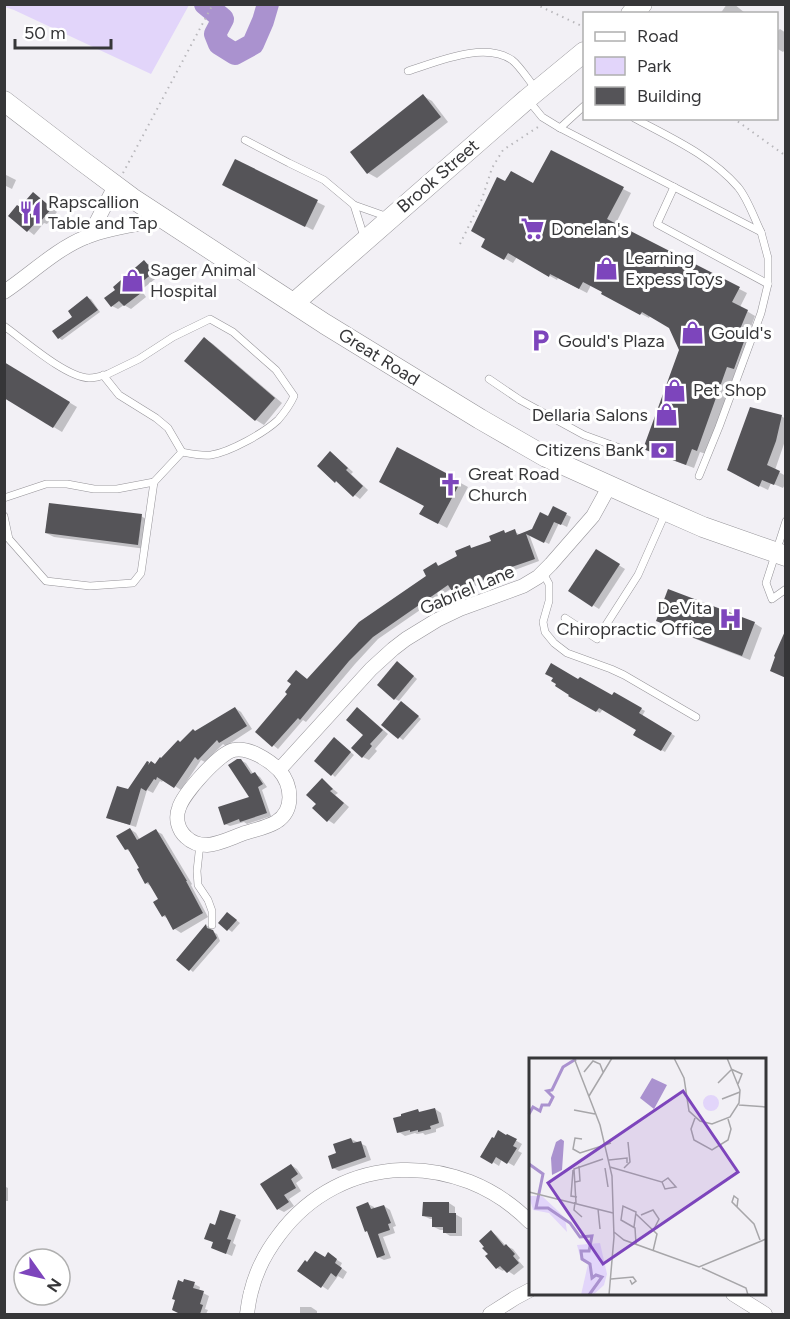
<svg xmlns="http://www.w3.org/2000/svg" width="790" height="1319" font-family="Figtree,sans-serif">
  <style>
    .green { fill: #e2d5fa }
    .shadow { fill: #0003 }
    .lines { fill: none; stroke-linecap: round; stroke-linejoin: round }
    .river { stroke: #aa92cf; stroke-width: 22 }
    .building { fill: #555458 }
    .lane-casing { stroke: #959398; stroke-width: 8 }
    .street-casing { stroke: #959398; stroke-width: 15 }
    .secondary-casing { stroke: #959398; stroke-width: 21 }
    .path { stroke: #b8b7bb; stroke-width: 2; stroke-dasharray: 1.5 4.5; stroke-linecap: butt }
    .lane { stroke: #fff; stroke-width: 7 }
    .street { stroke: #fff; stroke-width: 14 }
    .secondary { stroke: #fff; stroke-width: 20 }
    .labels { text-anchor: middle; dominant-baseline: central; stroke-width: 6; stroke-linejoin: round; paint-order: stroke }
    .street-label { font-size: 18px; fill: #363638; stroke: #fff }
    .poi-label { font-size: 18px; fill: #363638; stroke: #fff; text-anchor: start }
    .inset-river { fill: none; stroke: #aa92cf; stroke-width: 3 }
    .inset-road { fill: none; stroke: #a7a6a9; stroke-width: 1.5 }
    .view { fill: #7d45bc; fill-opacity: 0.15; stroke: #7d45bc; stroke-width: 3 }
    .inset-edge { fill: none; stroke: #363638; stroke-width: 3 }
  </style>
  <rect width="100%" height="100%" fill="#f2f0f5"/>
  <!-- green -->
  <path class="green" d="M4,5L5,4L189,5L151,74L14,10L5,7Z"/>
  <!-- shadow -->
  <g class="shadow">
    <path d="M727,4H734L745,13L720,14Z"/>
    <path d="M780,29L786,33V52L784,51L783,52L776,48V32Z"/>
    <path d="M423,96L432,101L448,122L377,178L368,173L352,152Z"/>
    <path d="M4,174L16,180L12,189L4,185Z"/>
    <path d="M505,183L623,189L631,193L615,225L747,293L740,307L755,316L747,338L754,342L743,373L736,370L706,454L700,452L694,468L653,453L645,449L681,350L670,327L650,316L649,318L611,298L604,292L591,285L587,293L558,278L557,280L517,257L513,263L483,246Z"/>
    <path d="M232,189L317,202L325,206L313,230Z"/>
    <path d="M33,194L57,212L47,224L44,223L34,235L10,216L21,208Z"/>
    <path d="M144,262L150,265L159,276L141,290L146,297L131,309L124,305L118,309L112,306L117,290Z"/>
    <path d="M87,298L91,299L100,312L62,340L59,338L54,331L75,317Z"/>
    <path d="M205,339L213,344L282,403L264,425L256,420Z"/>
    <path d="M4,363L77,407L62,432L4,397Z"/>
    <path d="M781,416L786,419V438L775,470L786,476V482L783,488L771,483L768,490L737,475Z"/>
    <path d="M398,449L468,487L447,528L421,514L426,506Z"/>
    <path d="M330,453L336,457L353,472L351,474L368,490L360,499L336,481Z"/>
    <path d="M554,508L571,517L567,527L559,523L549,544L529,534L539,561L504,574L505,576L490,582L486,580L459,595L454,592L452,588L378,639L355,664L306,722L303,720L278,749L257,732L308,680L428,576L436,564L441,567L459,556L470,547L473,549L493,542L504,532L507,534L514,531L520,535L533,530L549,518Z"/>
    <path d="M141,516L149,521L146,549L54,537L46,533Z"/>
    <path d="M596,551L625,569L599,609L570,591Z"/>
    <path d="M657,620L754,623L762,628L750,660L680,633L672,629V628Z"/>
    <path d="M401,665L417,679L399,701L395,699Z"/>
    <path d="M615,694L645,711L642,716L675,736L665,752L635,734L638,729L603,709L600,713L570,696L613,697Z"/>
    <path d="M405,705L421,719L403,740L383,725Z"/>
    <path d="M235,708L241,712L252,729L226,746L223,744L205,762L201,760L181,790L164,779L162,782L160,781L153,793L147,790L136,827L114,820L108,817L129,791L147,762L156,766L181,744L195,733Z"/>
    <path d="M358,709L364,713L388,734L375,749L377,751L369,760L363,757L365,735Z"/>
    <path d="M338,741L354,755L335,777L332,774Z"/>
    <path d="M240,760L246,763L254,775L255,774L260,777L267,787L262,790L271,816L247,824L244,822L230,826L225,824L251,798Z"/>
    <path d="M322,780L338,793L335,795L349,807L334,824L328,820L318,804Z"/>
    <path d="M130,829L136,833L140,840L156,831L162,834L192,884L191,885L208,917L181,933L175,929L169,919L163,916L160,900L152,887L146,883L141,869L132,853L126,849Z"/>
    <path d="M231,916L240,923L232,932L220,923Z"/>
    <path d="M207,926L210,927L211,931L217,934L220,941L193,972L178,959Z"/>
    <path d="M435,1109L441,1113L444,1126L436,1129V1132L425,1135L423,1133L417,1134L415,1133L405,1136L399,1132L418,1111L421,1113Z"/>
    <path d="M508,1136L522,1144L518,1151L522,1153L514,1166L502,1159L499,1166L483,1156Z"/>
    <path d="M351,1139L366,1146L371,1160L339,1171L333,1168L338,1154Z"/>
    <path d="M291,1165L297,1169L303,1178L296,1183L301,1191L289,1199L294,1206L284,1212L278,1209Z"/>
    <path d="M4,1186L8,1188V1201H4Z"/>
    <path d="M449,1203L455,1207V1214L462,1218V1236H450L444,1232V1230H440L434,1227V1219H430L424,1216Z"/>
    <path d="M368,1204L374,1207L375,1210L384,1206L390,1210L396,1226L393,1227L395,1233L383,1237L391,1258L384,1260L378,1257Z"/>
    <path d="M235,1217L241,1220L233,1243L236,1245L232,1256L213,1248L215,1243L206,1239L216,1227Z"/>
    <path d="M492,1232L497,1236L506,1246L513,1249L520,1258L518,1260L524,1267L514,1275L505,1269L503,1271L497,1268L490,1255Z"/>
    <path d="M334,1258L342,1263L340,1267L347,1272L343,1279L338,1276L328,1290L299,1271L325,1259Z"/>
    <path d="M184,1284H194L200,1287L199,1291L209,1296L205,1309L208,1310L206,1314H179Z"/>
    <path d="M300,1307H311L317,1311V1314H296H300Z"/>
  </g>
  <g class="lines">
    <!-- river -->
    <path class="river" d="M205,4L223,19L215,34L219,44L235,54L253,44L263,21L268,4"/>
  </g>
  <!-- building -->
  <g class="building">
    <path d="M423,94L441,117L367,174L350,152Z"/>
    <path d="M551,150L624,187L607,219L740,287L732,302L748,310L738,334L746,336L734,369L727,367L697,451L692,449L686,465L643,449L679,350L669,328L642,312L640,315L601,294L602,292L583,282L579,289L550,274L549,277L508,253L504,260L481,247L485,239L471,231L497,177L505,181L511,171L533,183Z"/>
    <path d="M235,159L318,200L305,227L222,185Z"/>
    <path d="M33,192L52,208L40,222L38,220L27,232L8,216L17,205L20,207Z"/>
    <path d="M144,260L154,272L136,287L141,293L124,306L119,301L111,307L104,298L115,290L113,287Z"/>
    <path d="M87,296L98,310L58,339L52,331L72,317L68,311Z"/>
    <path d="M204,337L275,398L255,421L184,361Z"/>
    <path d="M4,362L70,402L53,428L4,398Z"/>
    <path d="M750,407L782,415L776,441L767,465L780,471L774,485L762,480L759,487L727,470Z"/>
    <path d="M397,447L461,481L438,524L419,514L424,506L379,482Z"/>
    <path d="M330,451L348,468L346,470L363,486L353,497L336,481L335,483L317,466Z"/>
    <path d="M49,503L142,514L138,545L45,533Z"/>
    <path d="M553,506L567,513L561,525L554,522L544,543L526,534L535,559L500,571L501,574L483,580L482,577L453,593L448,585L373,637L349,661L300,720L298,718L272,747L255,732L287,694L285,692L291,684L287,681L296,670L307,679L359,622L426,576L423,570L436,562L438,566L457,556L455,551L470,545L471,548L491,541L489,536L504,530L505,533L515,529L517,535L532,529L540,512L548,516Z"/>
    <path d="M596,549L620,564L592,607L568,591Z"/>
    <path d="M668,589L755,622L742,656L670,629L671,627L656,621Z"/>
    <path d="M786,629V678L770,671L775,657L774,656Z"/>
    <path d="M397,661L414,676L394,700L377,685Z"/>
    <path d="M551,663L578,679L580,677L612,695L614,692L642,708L639,713L672,733L661,751L633,735L636,730L599,708L596,712L568,696L569,695L555,686L556,684L551,681L553,678L545,674Z"/>
    <path d="M401,701L419,716L398,739L381,725Z"/>
    <path d="M235,707L247,726L219,743L217,740L198,760L195,757L174,788L157,777L156,780L154,779L146,791L141,788L130,825L106,818L117,786L128,789L147,761L149,762L148,765L151,761L155,764L160,757L161,758L178,740L180,742L193,729L195,731Z"/>
    <path d="M357,707L383,730L370,744L372,746L362,758L351,748L363,735L346,720Z"/>
    <path d="M334,737L351,752L331,776L314,761Z"/>
    <path d="M237,759H241L251,774L255,772L263,784L258,787L267,813L240,822L239,819L224,825L218,807L249,797L228,765Z"/>
    <path d="M322,778L333,789L330,791L344,803L327,822L312,808L316,804L306,795Z"/>
    <path d="M130,828L137,840L156,829L187,881H186L203,913L173,930L165,915L162,917L153,902L158,899L148,882L145,884L137,869L139,868L128,849L125,850L116,836Z"/>
    <path d="M227,912L237,920L227,931L218,923Z"/>
    <path d="M206,924L207,928L213,930L217,938L189,971L176,960Z"/>
    <path d="M435,1108L439,1123L430,1126L431,1129L418,1132V1130L410,1132V1130L397,1133L393,1118L401,1116V1114L418,1109L419,1112Z"/>
    <path d="M498,1130L506,1135L507,1134L517,1139L513,1146L517,1148L507,1164L496,1157L492,1164L480,1157L492,1137L494,1138Z"/>
    <path d="M351,1138L353,1143L361,1141L366,1157L332,1169L328,1156L336,1153L333,1144Z"/>
    <path d="M291,1164L298,1174L291,1179L296,1188L284,1195L289,1202L277,1210L260,1184Z"/>
    <path d="M368,1202L371,1209L384,1205L391,1223L388,1224L390,1230L378,1234L385,1255L377,1258L367,1231L365,1232L356,1207Z"/>
    <path d="M423,1202H449V1213H456V1233H443V1227H432V1217L422,1216Z"/>
    <path d="M220,1210L236,1215L227,1239L231,1240L226,1254L211,1248L213,1242L204,1239L210,1223L215,1225Z"/>
    <path d="M491,1230L504,1246L506,1244L515,1254L513,1256L519,1263L507,1273L500,1266L496,1269L485,1256L488,1254L482,1248L484,1247L479,1241Z"/>
    <path d="M315,1251L325,1257L328,1252L337,1259L335,1263L342,1268L336,1277L331,1273L321,1288L297,1271L305,1260L307,1262Z"/>
    <path d="M184,1279L195,1282L193,1288L204,1291L200,1304L203,1305L200,1314H177L178,1313L172,1310L175,1300L172,1299L178,1280L183,1282Z"/>
  </g>
  <g class="lines">
    <defs>
      <g id="lane">
        <path d="M408,71C437,62 484,41 512,60C520,66 529,81 536,89"/>
        <path d="M529,101L542,117L560,128L761,232L768,258V284L761,313L719,427L699,476"/>
        <path d="M634,118C671,138 710,155 738,187C748,199 754,218 761,232"/>
        <path d="M560,128L584,106"/>
        <path d="M245,140L289,163L324,180L354,205L388,217"/>
        <path d="M674,187L657,224L768,284"/>
        <path d="M354,205L364,237"/>
        <path d="M4,326C24,340 65,377 89,378C95,378 102,376 108,374L139,359L173,337L210,319L233,332L276,370L294,396C290,405 284,413 278,420C264,433 230,452 211,455C201,456 192,454 182,452L168,428L156,418L119,395L103,375"/>
        <path d="M489,379L520,400L584,435L628,451"/>
        <path d="M4,498L46,484H67L94,489H117L154,482L182,452"/>
        <path d="M4,516L9,539L46,581L90,586L133,583L141,573L154,482"/>
        <path d="M786,521L766,583L772,599L786,589"/>
        <path d="M543,573L549,584V601L543,622L545,632L554,643L567,653L611,669L624,675L696,717"/>
        <path d="M565,618L597,639L638,575L665,514"/>
        <path d="M200,844L197,871L198,885L208,900L212,911V925"/>
      </g>
      <g id="street">
        <path d="M86,237L97,221L115,186"/>
        <path d="M4,292C31,274 56,249 86,237C111,227 139,224 165,219"/>
        <path d="M279,770C292,785 295,810 276,822C266,828 253,830 242,834C231,838 219,844 207,845C199,845 191,842 186,837C178,830 175,818 179,808C183,794 220,752 234,750C249,747 269,760 279,770L371,669L393,649L406,639L437,620L460,609L523,586L538,577L551,564L593,516L610,485"/>
        <path d="M733,1294L765,1314"/>
        <path d="M247,1314C248,1307 249,1299 251,1292C256,1271 266,1252 279,1235C341,1151 459,1150 530,1222"/>
        <path d="M490,1314L515,1298L530,1290"/>
      </g>
      <g id="secondary">
        <path d="M631,14L642,4"/>
        <path d="M4,101L81,160L132,198L325,324L480,419L546,457L639,499L703,527L786,556"/>
        <path d="M294,303L527,99L584,52"/>
      </g>
    </defs>
    <!-- lane casing -->
    <use href="#lane" class="lane-casing"/>
    <!-- street casing -->
    <use href="#street" class="street-casing"/>
    <!-- secondary casing -->
    <use href="#secondary" class="secondary-casing"/>
    <!-- path -->
    <g class="path">
      <path d="M535,4L584,27"/>
      <path d="M733,118L786,156"/>
      <path d="M123,173L213,4"/>
      <path d="M460,244L482,199L492,168L503,150L538,127"/>
    </g>
    <!-- lane -->
    <use href="#lane" class="lane"/>
    <!-- street -->
    <use href="#street" class="street"/>
    <!-- secondary -->
    <use href="#secondary" class="secondary"/>
  </g>
  <!-- icons -->
  <defs>
    <symbol id="restaurant-bare" viewBox="-9 -9 18 18"><path d="M-5-6h1v4h1v-4h1v4h1v-4h1v5L-1.5 .5V6h-2V.5L-5-1ZM5-6V6H3V1.5H1.5Q1.5-4 5-6Z" fill="#7d45bc" stroke="#fff" stroke-width="2.5" paint-order="stroke"/></symbol>
    <symbol id="supermarket-bare" viewBox="-9 -9 18 18"><path d="M-6-5.5h2.5l.6 2H6L4.5 2H-2.5L-4.4-4H-6ZM-1.5 3.2a1.3 1.3 0 1 0 .1 0ZM3 3.2a1.3 1.3 0 1 0 .1 0Z" fill="#7d45bc" stroke="#fff" stroke-width="2.5" paint-order="stroke"/></symbol>
    <symbol id="shop-bare" viewBox="-9 -9 18 18"><path d="M-5-2.5h2.3a2.7 3.5 0 0 1 5.4 0H5L5.5 6h-11ZM-1.5-2.5h3a1.5 2.3 0 0 0-3 0Z" fill="#7d45bc" stroke="#fff" stroke-width="2.5" paint-order="stroke"/></symbol>
    <symbol id="parking-bare" viewBox="-9 -9 18 18"><path d="M-3.5-5.5H1a3.5 3.5 0 0 1 0 7H-1V5.5H-3.5ZM-1-3.4V-.6H.8a1.4 1.4 0 0 0 0-2.8Z" fill="#7d45bc" stroke="#fff" stroke-width="2.5" paint-order="stroke"/></symbol>
    <symbol id="bank-bare" viewBox="-9 -9 18 18"><path d="M-6-4H6V4H-6ZM0-2.3a2.3 2.3 0 1 0 0 4.6a2.3 2.3 0 1 0 0-4.6Z" fill="#7d45bc" stroke="#fff" stroke-width="2.5" paint-order="stroke"/></symbol>
    <symbol id="church-bare" viewBox="-9 -9 18 18"><path d="M-1.2-6h2.4v3.5h3.3v2.4h-3.3V6h-2.4V-.1h-3.3v-2.4h3.3Z" fill="#7d45bc" stroke="#fff" stroke-width="2.5" paint-order="stroke"/></symbol>
    <symbol id="hospital-bare" viewBox="-9 -9 18 18"><path d="M-5-5h3v3.5h4V-5h3V5h-3V1.5h-4V5h-3Z" fill="#7d45bc" stroke="#fff" stroke-width="2.5" paint-order="stroke"/></symbol>
  </defs>
  <g fill-rule="evenodd">
    <use href="#restaurant-bare" x="14" y="196" width="33" height="33"/>
    <use href="#supermarket-bare" x="516" y="212" width="33" height="33"/>
    <use href="#shop-bare" x="590" y="252" width="33" height="33"/>
    <use href="#shop-bare" x="116" y="264" width="33" height="33"/>
    <use href="#shop-bare" x="676" y="316" width="33" height="33"/>
    <use href="#parking-bare" x="524" y="324" width="33" height="33"/>
    <use href="#shop-bare" x="658" y="374" width="33" height="33"/>
    <use href="#shop-bare" x="650" y="398" width="33" height="33"/>
    <use href="#bank-bare" x="646" y="434" width="33" height="33"/>
    <use href="#church-bare" x="434" y="468" width="33" height="33"/>
    <use href="#hospital-bare" x="714" y="602" width="33" height="33"/>
  </g>
  <g class="labels">
    <!-- street labels -->
    <g class="street-label">
      <text transform="translate(438 176) rotate(-41)">Brook Street</text>
      <text transform="translate(379 357) rotate(32)">Great Road</text>
      <text transform="translate(467 590) rotate(-23)">Gabriel Lane</text>
    </g>
    <!-- poi labels -->
    <g class="poi-label">
      <text x="48" y="202">Rapscallion<tspan x="48" dy="21">Table and Tap</tspan></text>
      <text x="551" y="229">Donelan's</text>
      <text x="625" y="258">Learning<tspan x="625" dy="21">Expess Toys</tspan></text>
      <text x="150" y="270">Sager Animal<tspan x="150" dy="21">Hospital</tspan></text>
      <text x="711" y="333">Gould's</text>
      <text x="558" y="341">Gould's Plaza</text>
      <text x="693" y="390">Pet Shop</text>
      <text x="648" y="415" text-anchor="end">Dellaria Salons</text>
      <text x="644" y="450" text-anchor="end">Citizens Bank</text>
      <text x="468" y="474">Great Road<tspan x="468" dy="21">Church</tspan></text>
      <text x="712" y="608" text-anchor="end">DeVita<tspan x="712" dy="21">Chiropractic Office</tspan></text>
    </g>
  </g>
  <!-- overview -->
  <g transform="translate(529 1058)">
    <rect width="237" height="237" fill="#f2f0f5"/>
    <path d="M174 45a8 8 0 1 1 16 0a8 8 0 1 1-16 0ZM0,138H13L30,154L36,160L38,174L20,155L4,152ZM71,185L78,216L75,227L64,237H52L59,206L52,202L48,187Z" fill="#e2d5fa"/>
    <path d="M123,20L138,27L125,51L111,40ZM32,81L35,83L33,112L23,117L22,100L27,84Z" fill="#aa92cf"/>
    <path class="inset-river" d="M0,56L4,49L11,53L13,47H20L24,39L18,33L23,32L34,9L47,1M0,106L14,116L7,150H19L41,165L51,179L63,178L60,193H52L53,201L61,206L63,220L67,217L73,219L60,237"/>
    <path class="inset-road" d="M45,0L71,67L83,118L85,179L80,237M145,0L155,20L160,53L171,63L183,66L201,59L210,45L211,32L198,0M202,11L213,16L209,26M55,14L64,3L71,6L74,14M189,25L202,12M60,38L83,0M193,41L211,34M210,47L237,49M45,52L66,56M166,60L162,71L165,82L183,92L199,82L202,71L199,61M53,81L46,80L44,91L51,95L82,85M80,102L98,100V105M81,109L133,124L136,131L147,129L139,120L133,124M76,110L79,129M95,110L101,104L99,84M44,112L42,138L48,139M46,124L51,123L50,108M0,134L84,155M46,144L45,152L53,159M47,145L45,111L74,101M208,149L209,141L205,138L203,144L225,166L231,182M69,151L71,171M107,156L128,176L124,193M112,157L124,152L130,161L125,171M105,169L107,154L94,148L92,162L106,170L107,186M85,174L95,182L170,209L237,181M173,210L217,230L219,237M82,221L104,219L107,223L103,226L101,222"/>
    <path class="view" d="M154,33L209,114L74,206L19,125Z"/>
    <rect width="237" height="237" class="inset-edge"/>
  </g>
  <!-- border -->
  <rect width="790" height="1319" fill="none" stroke="#363638" stroke-width="12"/>
  <!-- legend -->
  <rect x="583" y="12" width="195" height="108" fill="#ffffff" stroke="#afafaf" stroke-width="1.5"/>
  <rect x="595" y="32" width="30" height="9" fill="#ffffff" stroke="#afafaf" stroke-width="1.5"/>
  <text x="637" y="42" font-size="18" fill="#363638">Road</text>
  <rect x="595" y="57" width="30" height="18" fill="#e2d5fa" stroke="#afafaf" stroke-width="1.5"/>
  <text x="637" y="72" font-size="18" fill="#363638">Park</text>
  <rect x="595" y="87" width="30" height="18" fill="#555458" stroke="#afafaf" stroke-width="1.5"/>
  <text x="637" y="102" font-size="18" fill="#363638">Building</text>
  <!-- north arrow -->
  <g transform="translate(42 1277) rotate(124)"><circle r="28" fill="#ffffff" stroke="#afafaf" stroke-width="1.5"/>
  <path d="M0-4.5L10 22L0 15L-10 22Z" fill="#7d45bc"/>
  <text y="-9" font-size="16" font-weight="bold" text-anchor="middle" fill="#363638">N</text>
  </g>
  <!-- scale -->
  <path d="M15 39v9h96v-9" fill="none" stroke="#363638" stroke-width="3"/>
  <text x="24" y="39" font-size="18" fill="#363638" stroke="#ffffff" stroke-width="4.5" paint-order="stroke">50 m</text>
</svg>
